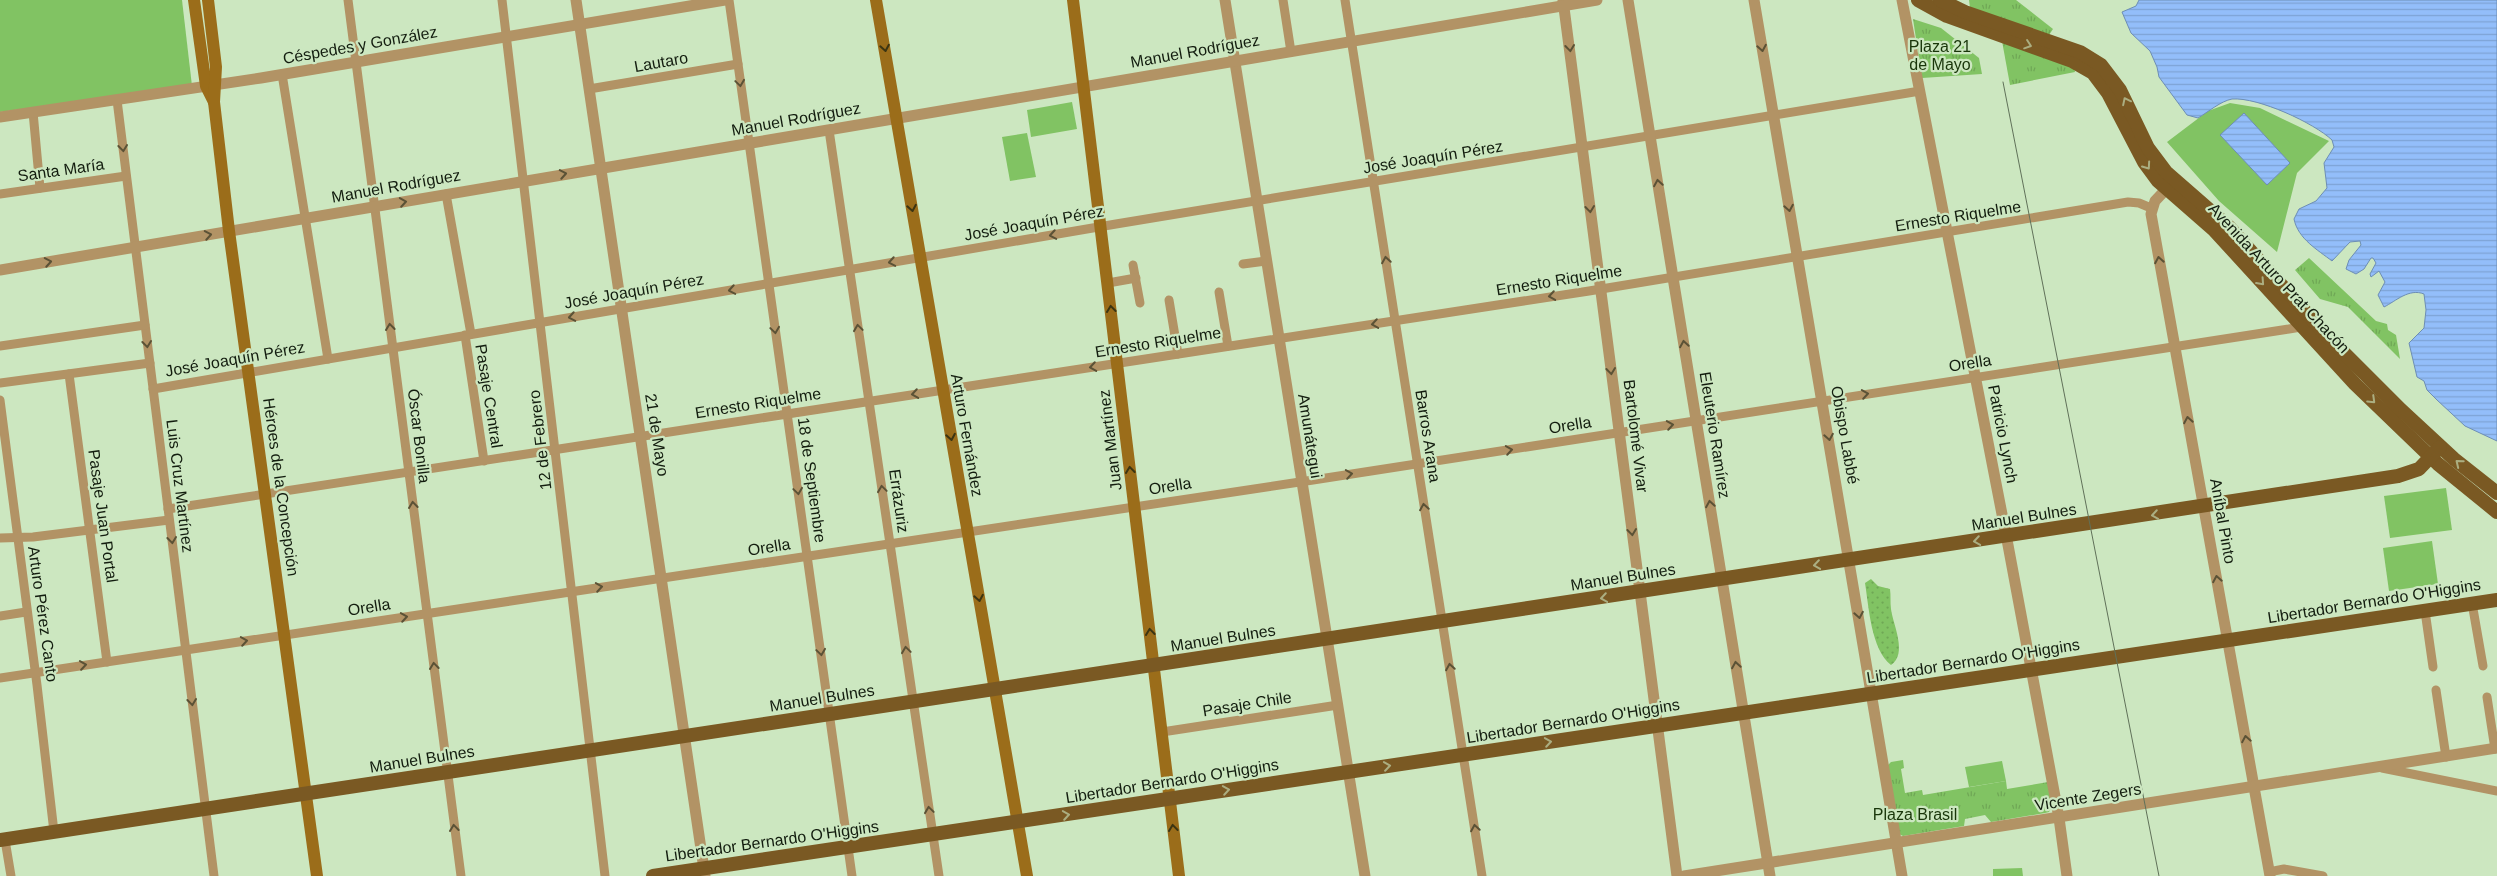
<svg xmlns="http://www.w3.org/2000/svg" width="2497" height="876" font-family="Arial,sans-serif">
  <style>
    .grass { fill: url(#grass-dots) }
    .park { fill: url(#park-tufts) }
    .pitch { fill: #81c363 }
    .water { fill: url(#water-rules); stroke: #6d8eb4 }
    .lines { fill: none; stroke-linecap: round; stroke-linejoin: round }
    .minor { stroke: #b29365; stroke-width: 9 }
    .tertiary { stroke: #b29365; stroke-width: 11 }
    .secondary { stroke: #9b6d1a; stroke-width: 12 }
    .primary { stroke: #7a5923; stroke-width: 14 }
    .tram { stroke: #607159; stroke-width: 1 }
    .oneway { stroke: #abae81 }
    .oneway2 { stroke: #3c3512 }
    .oneway3 { stroke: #5b5236 }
    .labels { text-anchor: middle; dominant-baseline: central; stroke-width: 4.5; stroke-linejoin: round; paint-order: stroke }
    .street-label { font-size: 16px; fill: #131d0f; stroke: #cce7c0 }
    .park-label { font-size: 16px; fill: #19360a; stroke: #cce7c0 }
  </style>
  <defs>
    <pattern id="grass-dots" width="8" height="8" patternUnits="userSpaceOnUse" patternTransform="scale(1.25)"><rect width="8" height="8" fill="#81c363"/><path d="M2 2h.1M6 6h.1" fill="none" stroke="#6fa755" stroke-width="1.8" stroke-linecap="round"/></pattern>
    <pattern id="park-tufts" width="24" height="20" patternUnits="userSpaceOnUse" patternTransform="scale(1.25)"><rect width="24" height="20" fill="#81c363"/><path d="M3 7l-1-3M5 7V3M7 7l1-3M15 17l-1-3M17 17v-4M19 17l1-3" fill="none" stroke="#6fa755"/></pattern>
    <pattern id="water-rules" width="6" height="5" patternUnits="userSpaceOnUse" patternTransform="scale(1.25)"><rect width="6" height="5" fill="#93befa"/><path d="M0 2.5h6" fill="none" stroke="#7ea3d5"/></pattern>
  </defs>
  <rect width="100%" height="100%" fill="#cce7c0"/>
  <!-- grass -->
  <path class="grass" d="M1871,579L1878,586L1890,589C1891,596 1890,602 1891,609C1893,625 1908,654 1891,665C1871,649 1869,608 1865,583Z"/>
  <!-- park -->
  <g class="park">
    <path d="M1969,0H2016L2053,29L2049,35L1970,8Z"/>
    <path d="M1913,19L1941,28L1979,58L1982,74L1922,78Z"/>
    <path d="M2002,41L2074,68L2075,72L2010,85Z"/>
    <path d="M2309,258L2376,321L2387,324L2388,330L2396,335L2400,359L2348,307L2320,299L2295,270Z"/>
    <path d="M1903,760L1904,768L1901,769L1905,793L1922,790L1923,795L2006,781L2007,789L2048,782L2052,806L2049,812L2045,813L1991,822L1985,815L1965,819L1964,826L1903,836L1899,834L1886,767L1891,762Z"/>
  </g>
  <!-- pitch -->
  <g class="pitch">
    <path d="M0,0H182L192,86L0,112Z"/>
    <path d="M1072,102L1077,129L1031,137L1027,110Z"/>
    <path d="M2230,103L2260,108L2329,141L2297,173L2277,252L2219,201L2167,142L2208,111Z"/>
    <path d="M1027,133L1036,177L1010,181L1002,137Z"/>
    <path d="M2446,488L2452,530L2390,538L2384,496Z"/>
    <path d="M2432,541L2438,584L2389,591L2383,548Z"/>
    <path d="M2002,761L2006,781L1969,787L1965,767Z"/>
    <path d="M2022,868L2023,876H1993V869Z"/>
  </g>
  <!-- water -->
  <g class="water">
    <path d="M2139,0H2497V441L2465,426L2437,400L2427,390L2424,381L2417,377L2409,343L2424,328L2426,310L2424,294C2409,288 2396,301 2384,307L2378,295L2385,282L2379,271L2371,277L2370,274L2376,263L2373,258H2371L2364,269L2356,274L2346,269L2349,260L2361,245L2360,241L2350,242L2332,261C2318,250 2298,239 2294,219L2299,209L2316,201L2327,188L2324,163L2334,147L2332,140C2314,123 2258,97 2232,99C2221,101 2208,112 2198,118L2187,115L2159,77L2157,67L2150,51L2131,33L2122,12L2136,6Z"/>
    <path d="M2244,113L2290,163L2267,185L2220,135Z"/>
  </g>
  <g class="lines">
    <!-- minor -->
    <g class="minor">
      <path d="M348,0L461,876"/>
      <path d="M502,0L605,876"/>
      <path d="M729,0L852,876"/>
      <path d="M1283,0L1291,52"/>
      <path d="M1345,0L1482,876"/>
      <path d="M282,74L328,359"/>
      <path d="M589,89L738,64"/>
      <path d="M117,100L214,876"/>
      <path d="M33,112L40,188"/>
      <path d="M829,130L939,876"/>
      <path d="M0,194L126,176"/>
      <path d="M446,194L471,334"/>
      <path d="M1243,264L1266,261"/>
      <path d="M1133,265L1140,303"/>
      <path d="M1108,283L1136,278"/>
      <path d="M1219,292L1228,346"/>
      <path d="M1169,300L1178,354"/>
      <path d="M465,335L484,461"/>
      <path d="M0,346L145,325"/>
      <path d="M69,374L107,662"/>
      <path d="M0,383L150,363"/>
      <path d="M153,389L1116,224L1920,91"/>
      <path d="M0,400L37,685L54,832"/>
      <path d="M168,509L1589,291L2128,202L2139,203L2151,208"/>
      <path d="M0,538L33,537L169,520"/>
      <path d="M2472,603L2483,666"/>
      <path d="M2425,611L2433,667"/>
      <path d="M0,616L26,612"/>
      <path d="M0,678L1313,480L2289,329L2301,327L2304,324"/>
      <path d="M2436,690L2446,757"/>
      <path d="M2487,697L2495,749"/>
      <path d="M1162,732L1338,705"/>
      <path d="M2382,768L2497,791"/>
      <path d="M5,840L11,876"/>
      <path d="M2269,872L2284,869L2323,876"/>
    </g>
    <!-- tertiary -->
    <g class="tertiary">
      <path d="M576,0L705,876"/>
      <path d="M1225,0L1365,876"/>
      <path d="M1563,0L1677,876"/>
      <path d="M1628,0L1770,876"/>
      <path d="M1754,0L1902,876"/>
      <path d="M1902,0L2008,545L2059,818L2067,876"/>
      <path d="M0,117L261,78L725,0"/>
      <path d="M2172,183L2155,201L2151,214L2270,876"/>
      <path d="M0,270L1597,0"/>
      <path d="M1684,876L2497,748"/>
    </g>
    <!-- secondary -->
    <g class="secondary">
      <path d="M194,0L206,86L214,102"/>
      <path d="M208,0L216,67L214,102L229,231L317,876"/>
      <path d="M876,0L1027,876"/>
      <path d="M1073,0L1179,876"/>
    </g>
    <!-- primary -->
    <g class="primary">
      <path d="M1918,0L1947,16L2072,61L2093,73L2108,93L2144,162L2158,181L2214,230L2355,384L2438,464L2497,512"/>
      <path d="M1940,0L1965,12L2080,52L2101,65L2120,90L2148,148L2166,172L2229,227L2328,337L2401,410L2454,459L2497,493"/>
      <path d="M0,840L2398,476L2419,469L2440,447"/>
      <path d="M653,876L2497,600"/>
    </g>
    <!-- tram -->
    <path class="tram" d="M2003,82L2159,876"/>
  </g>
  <!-- one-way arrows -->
  <defs><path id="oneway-chevron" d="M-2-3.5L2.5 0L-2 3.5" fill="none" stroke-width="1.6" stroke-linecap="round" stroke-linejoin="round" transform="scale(1.25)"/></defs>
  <g class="oneway">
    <use href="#oneway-chevron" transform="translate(2028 45) rotate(19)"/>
    <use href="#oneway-chevron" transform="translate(2126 101) rotate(-116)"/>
    <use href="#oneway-chevron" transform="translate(2147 166) rotate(55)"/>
    <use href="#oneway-chevron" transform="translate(2261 282) rotate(48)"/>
    <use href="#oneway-chevron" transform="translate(2372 400) rotate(44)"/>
    <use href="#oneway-chevron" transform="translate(2459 463) rotate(-141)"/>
    <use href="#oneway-chevron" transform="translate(2155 515) rotate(171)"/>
    <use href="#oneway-chevron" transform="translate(1977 541) rotate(171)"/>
    <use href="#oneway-chevron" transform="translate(1817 565) rotate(172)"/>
    <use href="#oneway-chevron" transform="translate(1604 598) rotate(171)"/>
    <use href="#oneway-chevron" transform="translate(1548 742) rotate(-9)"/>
    <use href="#oneway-chevron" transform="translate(1387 766) rotate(-8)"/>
    <use href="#oneway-chevron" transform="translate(1226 790) rotate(-9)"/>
    <use href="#oneway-chevron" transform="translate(1066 815) rotate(-9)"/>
  </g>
  <g class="oneway2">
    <use href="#oneway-chevron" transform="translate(885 48) rotate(80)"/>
    <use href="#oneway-chevron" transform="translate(912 208) rotate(80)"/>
    <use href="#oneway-chevron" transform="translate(1111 309) rotate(-97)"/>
    <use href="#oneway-chevron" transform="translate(951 437) rotate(80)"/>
    <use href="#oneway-chevron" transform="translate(1130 470) rotate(-97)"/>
    <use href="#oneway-chevron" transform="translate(979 598) rotate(80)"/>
    <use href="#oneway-chevron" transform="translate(1150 632) rotate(-97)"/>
    <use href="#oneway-chevron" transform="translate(1173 828) rotate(-97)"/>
  </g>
  <g class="oneway3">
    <use href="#oneway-chevron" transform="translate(1570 48) rotate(83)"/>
    <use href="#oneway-chevron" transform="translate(1762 48) rotate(80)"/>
    <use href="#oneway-chevron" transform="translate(740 83) rotate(82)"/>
    <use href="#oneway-chevron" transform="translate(123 148) rotate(83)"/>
    <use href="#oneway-chevron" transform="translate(563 174) rotate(-10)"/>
    <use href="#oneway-chevron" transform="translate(1658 183) rotate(-99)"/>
    <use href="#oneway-chevron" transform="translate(403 202) rotate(-9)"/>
    <use href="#oneway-chevron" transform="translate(1789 208) rotate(80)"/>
    <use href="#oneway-chevron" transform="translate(1590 209) rotate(83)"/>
    <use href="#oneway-chevron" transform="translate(208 235) rotate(-10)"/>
    <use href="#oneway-chevron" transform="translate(1053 235) rotate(170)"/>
    <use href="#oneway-chevron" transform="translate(1386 260) rotate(-99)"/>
    <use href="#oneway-chevron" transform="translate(2159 260) rotate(-100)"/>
    <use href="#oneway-chevron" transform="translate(48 262) rotate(-10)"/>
    <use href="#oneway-chevron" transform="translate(892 262) rotate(170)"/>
    <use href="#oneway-chevron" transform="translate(732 290) rotate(170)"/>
    <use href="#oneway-chevron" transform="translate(1552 296) rotate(171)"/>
    <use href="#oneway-chevron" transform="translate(572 317) rotate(170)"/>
    <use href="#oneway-chevron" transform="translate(1375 324) rotate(171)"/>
    <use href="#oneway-chevron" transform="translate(390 327) rotate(-97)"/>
    <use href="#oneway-chevron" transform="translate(858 328) rotate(-98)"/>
    <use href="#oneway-chevron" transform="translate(775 330) rotate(82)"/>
    <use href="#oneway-chevron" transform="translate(147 344) rotate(83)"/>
    <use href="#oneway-chevron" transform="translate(1684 344) rotate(-99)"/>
    <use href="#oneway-chevron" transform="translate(1093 367) rotate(171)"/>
    <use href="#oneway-chevron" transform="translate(1611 371) rotate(83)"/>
    <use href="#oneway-chevron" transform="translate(915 394) rotate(171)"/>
    <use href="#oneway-chevron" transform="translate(1865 394) rotate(-9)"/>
    <use href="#oneway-chevron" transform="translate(2188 420) rotate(-100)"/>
    <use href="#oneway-chevron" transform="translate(1670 425) rotate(-9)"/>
    <use href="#oneway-chevron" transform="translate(1829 437) rotate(80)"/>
    <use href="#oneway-chevron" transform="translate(1509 450) rotate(-9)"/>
    <use href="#oneway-chevron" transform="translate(1349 474) rotate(-9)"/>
    <use href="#oneway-chevron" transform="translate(882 489) rotate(-98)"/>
    <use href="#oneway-chevron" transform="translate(798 491) rotate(82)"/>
    <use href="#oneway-chevron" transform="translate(1710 504) rotate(-99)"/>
    <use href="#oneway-chevron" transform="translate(413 505) rotate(-97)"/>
    <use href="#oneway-chevron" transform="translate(1424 507) rotate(-99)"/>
    <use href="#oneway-chevron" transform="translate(1632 532) rotate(83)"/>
    <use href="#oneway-chevron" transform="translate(172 540) rotate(83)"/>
    <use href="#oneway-chevron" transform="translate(2217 579) rotate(-100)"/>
    <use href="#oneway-chevron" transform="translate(599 587) rotate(-9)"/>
    <use href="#oneway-chevron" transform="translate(1859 615) rotate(80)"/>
    <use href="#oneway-chevron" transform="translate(404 617) rotate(-9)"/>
    <use href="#oneway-chevron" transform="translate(244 641) rotate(-9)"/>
    <use href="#oneway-chevron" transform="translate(906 650) rotate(-98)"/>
    <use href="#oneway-chevron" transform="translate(821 652) rotate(82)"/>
    <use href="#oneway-chevron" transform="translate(83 665) rotate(-8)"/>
    <use href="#oneway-chevron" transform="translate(1736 665) rotate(-99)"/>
    <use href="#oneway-chevron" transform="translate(434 666) rotate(-97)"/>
    <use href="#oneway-chevron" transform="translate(1450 667) rotate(-99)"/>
    <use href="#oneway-chevron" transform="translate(192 702) rotate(83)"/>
    <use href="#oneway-chevron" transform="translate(2246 739) rotate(-100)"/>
    <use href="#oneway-chevron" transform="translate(929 810) rotate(-98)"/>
    <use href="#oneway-chevron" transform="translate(454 828) rotate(-97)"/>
    <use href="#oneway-chevron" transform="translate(1475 828) rotate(-99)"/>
  </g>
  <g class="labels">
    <!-- street labels -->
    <g class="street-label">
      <text transform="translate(360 45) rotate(-10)">Céspedes y González</text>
      <text transform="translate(1195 51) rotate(-10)">Manuel Rodríguez</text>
      <text transform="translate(661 62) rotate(-10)">Lautaro</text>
      <text transform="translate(796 119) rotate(-10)">Manuel Rodríguez</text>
      <text transform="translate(1433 157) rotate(-9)">José Joaquín Pérez</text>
      <text transform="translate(61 170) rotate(-8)">Santa María</text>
      <text transform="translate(396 186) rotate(-10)">Manuel Rodríguez</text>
      <text transform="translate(1958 216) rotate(-9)">Ernesto Riquelme</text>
      <text transform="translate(1034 223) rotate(-10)">José Joaquín Pérez</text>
      <text transform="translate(2279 278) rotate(47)">Avenida Arturo Prat Chacón</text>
      <text transform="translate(1559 280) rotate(-9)">Ernesto Riquelme</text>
      <text transform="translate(634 291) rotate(-10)">José Joaquín Pérez</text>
      <text transform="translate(1158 342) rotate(-9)">Ernesto Riquelme</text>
      <text transform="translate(235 359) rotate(-10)">José Joaquín Pérez</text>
      <text transform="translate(1970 363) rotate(-9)">Orella</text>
      <text transform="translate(489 396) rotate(81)">Pasaje Central</text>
      <text transform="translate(758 403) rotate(-9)">Ernesto Riquelme</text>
      <text transform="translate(1570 425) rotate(-9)">Orella</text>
      <text transform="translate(2003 434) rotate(79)">Patricio Lynch</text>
      <text transform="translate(657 435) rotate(81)">21 de Mayo</text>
      <text transform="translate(967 435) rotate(80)">Arturo Fernández</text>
      <text transform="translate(1715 435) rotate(81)">Eleuterio Ramírez</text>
      <text transform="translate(1845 435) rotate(80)">Obispo Labbé</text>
      <text transform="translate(419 436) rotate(83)">Óscar Bonilla</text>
      <text transform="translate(1310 436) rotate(81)">Amunátegui</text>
      <text transform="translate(1428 436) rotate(81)">Barros Arana</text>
      <text transform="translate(1636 436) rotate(83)">Bartolomé Vivar</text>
      <text transform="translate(540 440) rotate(-97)">12 de Febrero</text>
      <text transform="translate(1110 440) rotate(-97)">Juan Martínez</text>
      <text transform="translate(812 480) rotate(82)">18 de Septiembre</text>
      <text transform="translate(180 486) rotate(83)">Luis Cruz Martínez</text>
      <text transform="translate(1170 486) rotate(-9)">Orella</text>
      <text transform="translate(281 487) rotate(82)">Héroes de la Concepción</text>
      <text transform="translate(899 501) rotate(82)">Errázuriz</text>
      <text transform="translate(103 516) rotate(82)">Pasaje Juan Portal</text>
      <text transform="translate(2024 517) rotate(-9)">Manuel Bulnes</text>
      <text transform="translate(2223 521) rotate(80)">Aníbal Pinto</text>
      <text transform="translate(769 547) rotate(-9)">Orella</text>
      <text transform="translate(1623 577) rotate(-9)">Manuel Bulnes</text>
      <text transform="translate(2374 601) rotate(-9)">Libertador Bernardo O'Higgins</text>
      <text transform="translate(369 607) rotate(-9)">Orella</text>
      <text transform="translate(43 614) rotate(82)">Arturo Pérez Canto</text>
      <text transform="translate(1223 638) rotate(-9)">Manuel Bulnes</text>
      <text transform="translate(1973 661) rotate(-9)">Libertador Bernardo O'Higgins</text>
      <text transform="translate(822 698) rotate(-9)">Manuel Bulnes</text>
      <text transform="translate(1247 704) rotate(-9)">Pasaje Chile</text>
      <text transform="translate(1573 721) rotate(-9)">Libertador Bernardo O'Higgins</text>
      <text transform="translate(422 759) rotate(-9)">Manuel Bulnes</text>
      <text transform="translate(1172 781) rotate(-9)">Libertador Bernardo O'Higgins</text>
      <text transform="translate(2088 797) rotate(-9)">Vicente Zegers</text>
      <text transform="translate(772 841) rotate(-8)">Libertador Bernardo O'Higgins</text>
    </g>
    <!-- park labels -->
    <g class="park-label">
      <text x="1940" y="46">Plaza 21<tspan x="1940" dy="18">de Mayo</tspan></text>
      <text x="1915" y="814">Plaza Brasil</text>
    </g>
  </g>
</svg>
